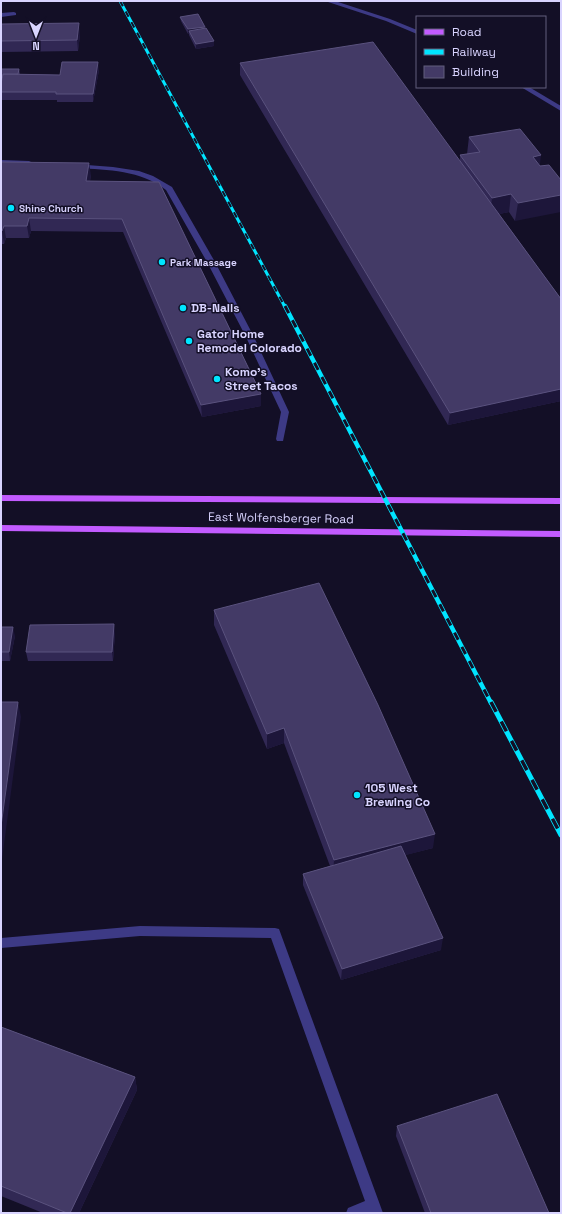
<svg xmlns="http://www.w3.org/2000/svg" width="562" height="1214" font-family="'Space Grotesk',sans-serif">
  <style>
    .lines { fill: none; stroke-linecap: round; stroke-linejoin: round }
    .service { fill: #3d3a85; fill-rule: evenodd }
    .minor { fill: #3d3a85; fill-rule: evenodd }
    .primary { fill: #c25bff; fill-rule: evenodd }
    .rail-far2-casing { stroke: #00e5ff; stroke-width: 3 }
    .rail-far1-casing { stroke: #00e5ff; stroke-width: 4.5 }
    .rail-casing { stroke: #00e5ff; stroke-width: 5 }
    .rail-far2 { stroke: #130f26; stroke-width: 2; stroke-dasharray: 6; stroke-linecap: butt }
    .rail-far1 { stroke: #130f26; stroke-width: 3; stroke-dasharray: 8; stroke-linecap: butt }
    .rail { stroke: #130f26; stroke-width: 3.5; stroke-dasharray: 11; stroke-linecap: butt }
    .wall { fill: #312854 }
    .shaded-wall { fill: #1d163a }
    .building { fill: #433a66; stroke: #5a527e }
    .poi-dot { fill: #00e5ff; stroke: #130f26; stroke-width: 1.5 }
    .labels { text-anchor: middle; dominant-baseline: central; stroke-width: 3; stroke-linejoin: round; paint-order: stroke }
    .far-poi-label { font-size: 10px; font-weight: bold; fill: #d9d4ff; stroke: #130f26; text-anchor: start }
    .poi-label { font-size: 12px; font-weight: bold; fill: #d9d4ff; stroke: #130f26; text-anchor: start }
    .street-label { font-size: 12px; fill: #d9d4ff; stroke: #130f26 }
  </style>
  <rect width="100%" height="100%" fill="#130f26"/>
  <g class="lines">
    <!-- service -->
    <g class="service">
      <path d="M14,12L16,13V15L1,17V13Z"/>
      <path d="M1,160L29,161L33,163L29,165L1,164Z"/>
      <path d="M74,164L113,167L139,171L153,176L172,187L215,262L254,337L289,412L283,441H277L276,439L281,412L246,337L207,262L166,190C141,170 108,170 77,168L73,166Z"/>
      <path d="M140,926L275,928L279,929L383,1213H346L348,1208L365,1201L271,938L140,936L1,948V938Z"/>
    </g>
    <!-- minor -->
    <g class="minor">
      <path d="M325,1H335L390,19L417,30V34L386,21Z"/>
      <path d="M521,87H529L561,106V111Z"/>
    </g>
    <!-- primary -->
    <g class="primary">
      <path d="M1,495L561,498V504L1,501Z"/>
      <path d="M1,525L561,531V537L1,531Z"/>
    </g>
    <defs>
      <path id="rail-far2" d="M120,1L285,307"/>
      <path id="rail-far1" d="M285,306L491,703"/>
      <path id="rail" d="M491,702L561,835"/>
    </defs>
    <!-- rail-far2 casing -->
    <use href="#rail-far2" class="rail-far2-casing"/>
    <!-- rail-far1 casing -->
    <use href="#rail-far1" class="rail-far1-casing"/>
    <!-- rail casing -->
    <use href="#rail" class="rail-casing"/>
    <!-- rail-far2 -->
    <use href="#rail-far2" class="rail-far2"/>
    <!-- rail-far1 -->
    <use href="#rail-far1" class="rail-far1"/>
    <!-- rail -->
    <use href="#rail" class="rail"/>
  </g>
  <!-- wall -->
  <g class="wall">
    <path d="M180,17L205,27V28L214,46L196,49L189,35V33L188,34L181,21Z"/>
    <path d="M1,24L80,35L78,51L1,52Z"/>
    <path d="M240,63L460,161V155L467,154L469,137L541,155L515,221L509,212L499,214L561,299V401L448,425L240,75Z"/>
    <path d="M1,69H19L20,74L60,75L99,70L93,102H57V100H1Z"/>
    <path d="M1,162L91,175L90,181L159,182L261,394V406L202,417L123,232L31,231L29,238H6L4,244H1Z"/>
    <path d="M214,610L433,848L405,855L441,950L341,980L303,885V874L330,866L284,743L267,749L214,625Z"/>
    <path d="M1,627L15,636L10,661H1Z"/>
    <path d="M115,633L113,661H28L26,652Z"/>
    <path d="M1,1027L135,1077L137,1090L79,1213H43L1,1196Z"/>
    <path d="M397,1126L549,1213H425L396,1136Z"/>
  </g>
  <!-- shaded-wall -->
  <g class="shaded-wall">
    <path d="M79,23L80,35L78,51L77,40Z"/>
    <path d="M205,27V31H189V33L188,34V29Z"/>
    <path d="M214,41V46L196,49V44Z"/>
    <path d="M98,62L99,70L93,102V94Z"/>
    <path d="M541,155L539,173L533,157Z"/>
    <path d="M89,163L91,175L88,193L86,181Z"/>
    <path d="M511,194L509,212L490,216L492,198Z"/>
    <path d="M561,195V212L515,221L518,203Z"/>
    <path d="M29,218L31,231L29,238L27,226Z"/>
    <path d="M4,226L6,238L4,244L2,231Z"/>
    <path d="M561,389V401L448,425L450,413Z"/>
    <path d="M261,394V406L202,417L201,405Z"/>
    <path d="M114,624L115,633L113,661L112,652Z"/>
    <path d="M13,627L15,636L10,661L9,652Z"/>
    <path d="M18,702L21,717L1,867V826Z"/>
    <path d="M284,728V743L267,749V734Z"/>
    <path d="M435,834L433,848L333,874L334,860Z"/>
    <path d="M443,938L441,950L341,980L342,969Z"/>
    <path d="M135,1077L137,1090L79,1213H70Z"/>
  </g>
  <!-- building -->
  <g class="building">
    <path d="M198,14L205,27L188,29L180,17Z"/>
    <path d="M79,23L77,40L1,41V24Z"/>
    <path d="M206,28L214,41L196,44L189,31Z"/>
    <path d="M373,42L561,299V389L450,413L240,63Z"/>
    <path d="M62,62H98L93,94H56V92H1V84L3,74L60,75Z"/>
    <path d="M1,69H19L18,74H3L2,78H1Z"/>
    <path d="M520,129L541,155L533,157L540,166L549,165L561,180V195L518,203L511,194L492,198L460,155L480,152L469,137Z"/>
    <path d="M1,162L89,163L86,181L159,182L261,394L201,405L122,219L29,218L27,226H4L2,231H1Z"/>
    <path d="M319,583L378,705L435,834L334,860L284,728L267,734L214,610Z"/>
    <path d="M114,624L112,652H26L30,625Z"/>
    <path d="M1,627H13L9,652H1Z"/>
    <path d="M1,702H18L1,826Z"/>
    <path d="M401,846L443,938L342,969L303,874Z"/>
    <path d="M1,1027L135,1077L70,1213H67L1,1186Z"/>
    <path d="M497,1094L549,1213H431L397,1126Z"/>
  </g>
  <!-- markers -->
  <g class="poi-dot">
    <circle cx="11" cy="208" r="4"/>
    <circle cx="162" cy="262" r="4"/>
    <circle cx="183" cy="308" r="4"/>
    <circle cx="189" cy="341" r="4"/>
    <circle cx="217" cy="379" r="4"/>
    <circle cx="357" cy="795" r="4"/>
  </g>
  <g class="labels">
    <!-- far-poi labels -->
    <g class="far-poi-label">
      <text x="19" y="208">Shine Church</text>
      <text x="170" y="262">Park Massage</text>
    </g>
    <!-- poi labels -->
    <g class="poi-label">
      <text x="191" y="308">DB-Nails</text>
      <text x="197" y="334">Gator Home<tspan x="197" dy="14">Remodel Colorado</tspan></text>
      <text x="225" y="372">Komo's<tspan x="225" dy="14">Street Tacos</tspan></text>
      <text x="365" y="788">105 West<tspan x="365" dy="14">Brewing Co</tspan></text>
    </g>
    <!-- street labels -->
    <g class="street-label">
      <text transform="translate(281 518) rotate(1)">East Wolfensberger Road</text>
    </g>
  </g>
  <!-- border -->
  <rect width="562" height="1214" fill="none" stroke="#d9d4ff" stroke-width="4"/>
  <!-- legend -->
  <rect x="416" y="16" width="130" height="72" fill="#130f26" stroke="#625e7d"/>
  <rect x="424" y="29" width="20" height="6" fill="#c25bff" stroke="#625e7d"/>
  <text x="452" y="36" font-size="12" fill="#d9d4ff">Road</text>
  <rect x="424" y="49" width="20" height="6" fill="#00e5ff" stroke="#625e7d"/>
  <text x="452" y="56" font-size="12" fill="#d9d4ff">Railway</text>
  <rect x="424" y="66" width="20" height="12" fill="#433a66" stroke="#625e7d"/>
  <text x="452" y="76" font-size="12" fill="#d9d4ff">Building</text>
  <!-- north arrow -->
  <g transform="translate(36 36) rotate(180)" stroke="#130f26" stroke-width="3" paint-order="stroke">
  <path d="M0-3L7 15L0 10L-7 15Z" fill="#d9d4ff"/>
  <text y="-6" font-size="11" font-weight="bold" text-anchor="middle" fill="#d9d4ff">N</text>
  </g>
</svg>
